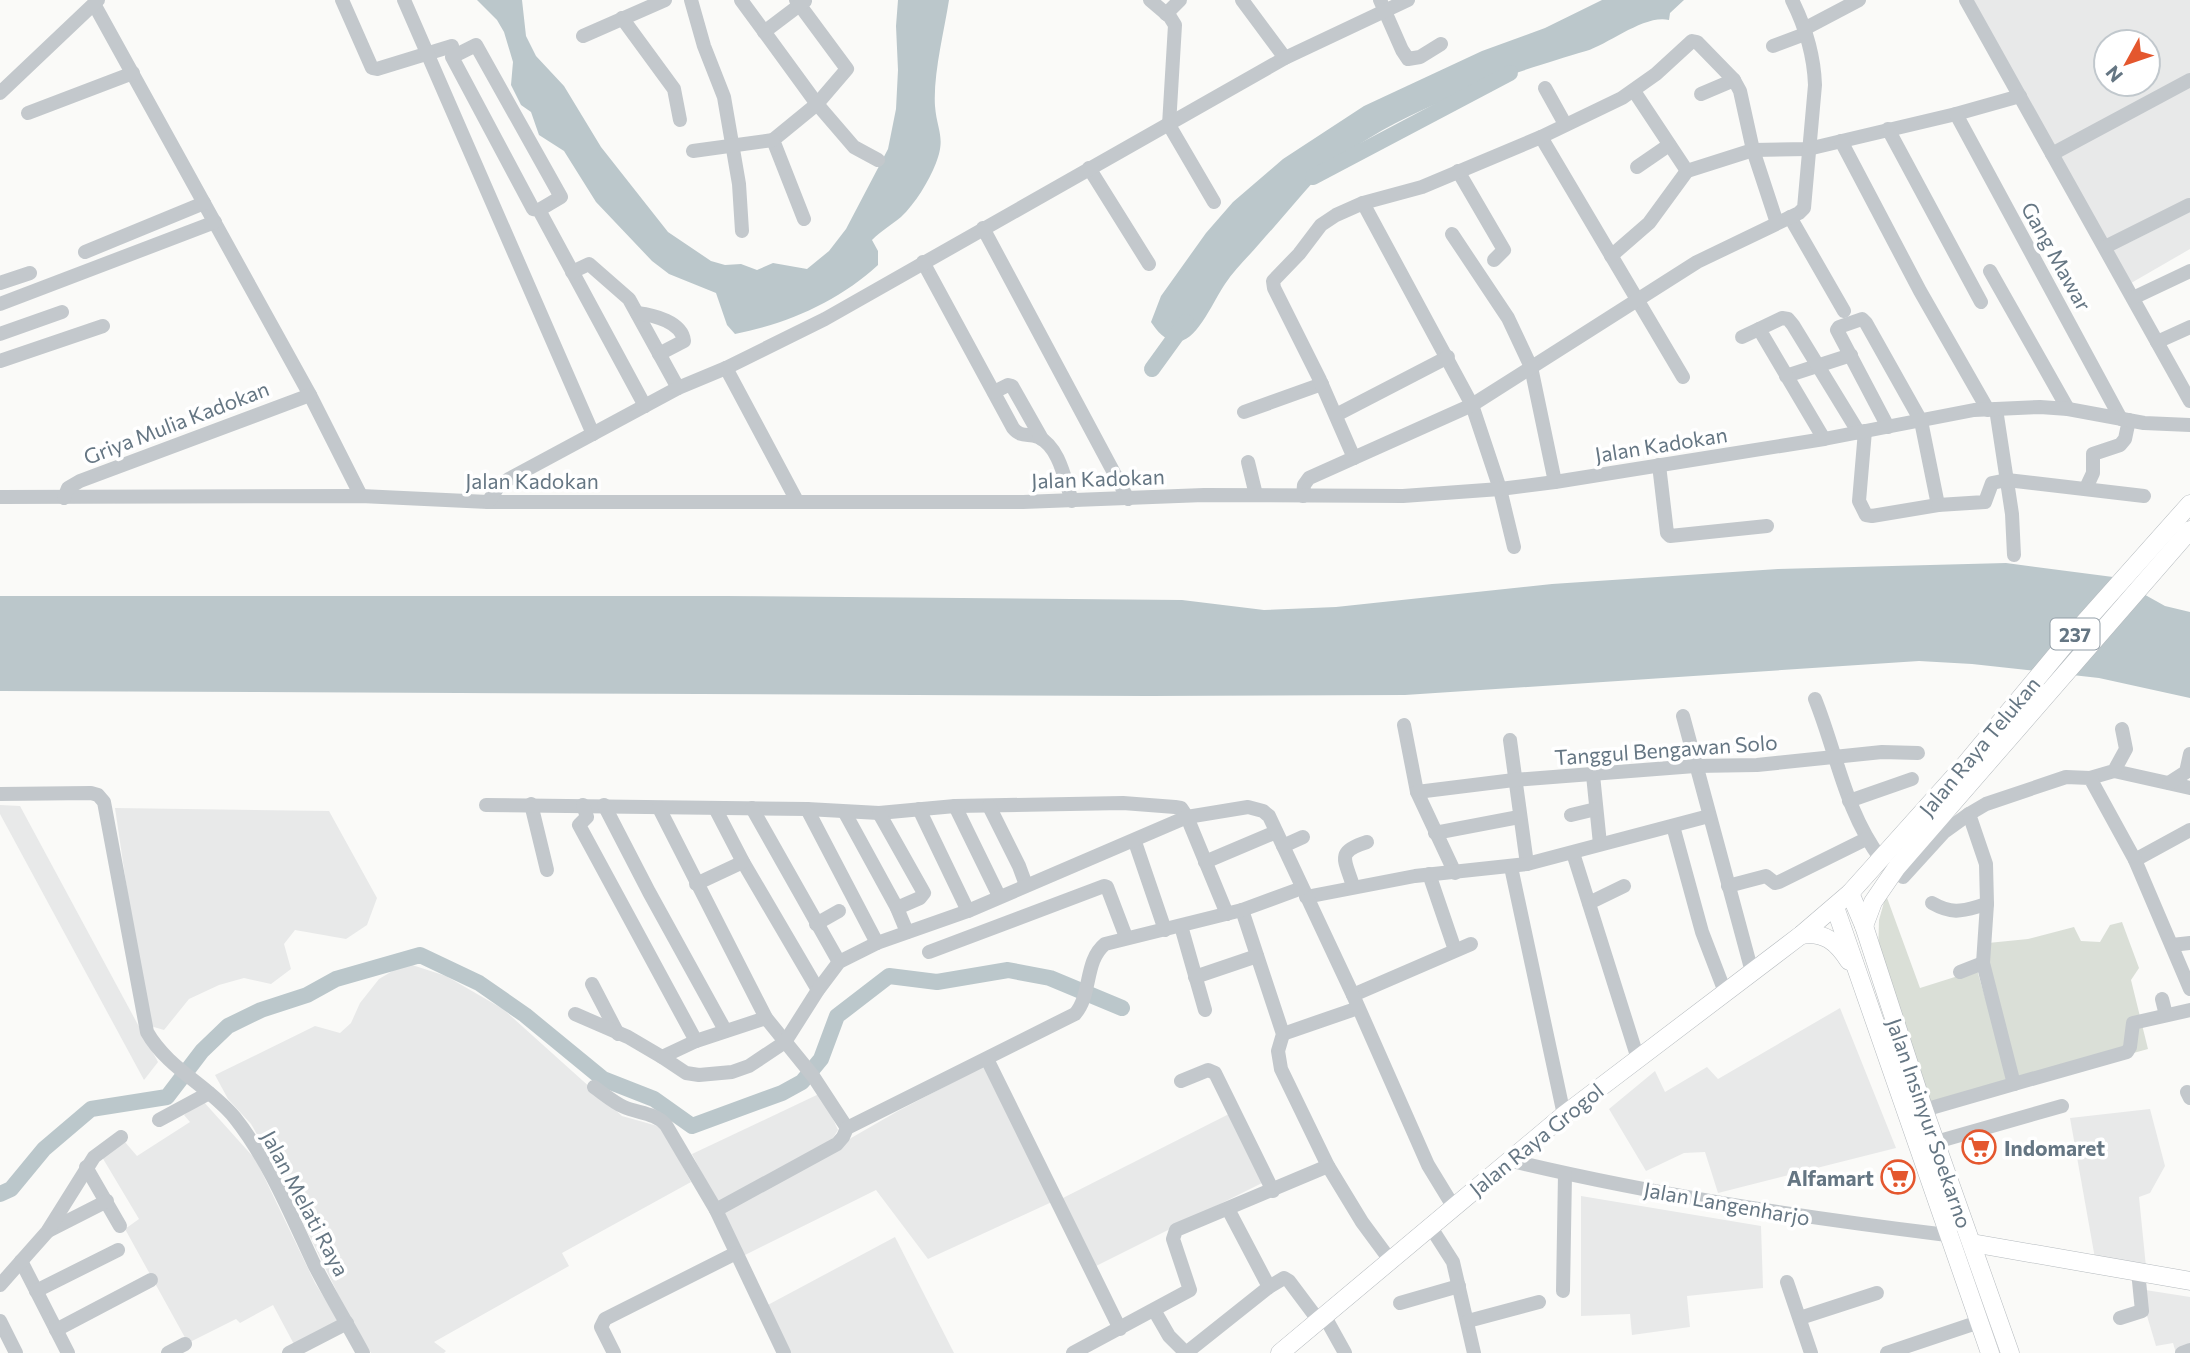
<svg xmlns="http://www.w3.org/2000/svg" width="2190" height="1353" font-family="Commissioner,sans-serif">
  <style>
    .built { fill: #e8e9e9; fill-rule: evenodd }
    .green { fill: #dadfd7 }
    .water { fill: #bbc7cb }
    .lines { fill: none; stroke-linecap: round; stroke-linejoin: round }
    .river { stroke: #bbc7cb; stroke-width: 16 }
    .major-casing { stroke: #b5babe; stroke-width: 19 }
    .minor { stroke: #c3c8cc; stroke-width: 14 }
    .major { stroke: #fff; stroke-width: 18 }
    .labels { text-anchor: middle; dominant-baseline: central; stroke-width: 7; stroke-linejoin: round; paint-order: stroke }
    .shield { fill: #fff; stroke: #939fa8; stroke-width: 2 }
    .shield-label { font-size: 19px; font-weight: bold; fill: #657683 }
    .street-label { font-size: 21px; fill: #657683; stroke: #fff }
    .poi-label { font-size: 21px; font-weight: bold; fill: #657683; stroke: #fff; text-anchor: start }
  </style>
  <rect width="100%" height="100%" fill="#fafaf8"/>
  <!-- built -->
  <g class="built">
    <path d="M1966,0H2190V249L2126,286ZM2106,42H2148V84H2106Z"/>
    <path d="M0,805L20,806L158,1062L144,1080L0,814Z"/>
    <path d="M115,808L329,811L377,898L367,925L346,939L295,930L284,944L291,969L271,984L244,978L219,985L189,999L164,1030L147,1025Z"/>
    <path d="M406,963L446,976L503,1009L622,1116L661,1127L691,1182L562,1253L569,1266L434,1342L446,1351L444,1353H371L357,1333L292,1200L258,1136L251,1124L228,1099L215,1075L315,1026L340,1033L351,1023L360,1003L379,979Z"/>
    <path d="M1840,1008L1896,1148L1718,1193L1705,1152L1684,1153L1646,1171L1609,1109L1655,1071L1665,1092L1707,1067L1718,1079Z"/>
    <path d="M986,1065L1054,1201L928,1259L876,1190L743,1256L721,1213L898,1111Z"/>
    <path d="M821,1093L838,1130L831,1141L717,1203L692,1154Z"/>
    <path d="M203,1101L256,1160L315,1283L340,1323L296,1348L273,1305L240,1323L236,1319L188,1343L125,1229L139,1219L102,1157L125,1142L137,1156L190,1122L184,1115Z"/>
    <path d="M2150,1109L2165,1166L2150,1193L2139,1197L2146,1267L2096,1264L2070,1118Z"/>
    <path d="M1229,1114L1262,1183L1090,1269L1057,1201Z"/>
    <path d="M1581,1196L1761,1226L1763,1288L1687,1296L1690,1327L1632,1335L1630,1314L1581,1316Z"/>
    <path d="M895,1237L954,1353H791L764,1307Z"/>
    <path d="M2139,1289L2190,1297V1353H2176L2173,1343L2156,1346Z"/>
  </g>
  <!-- green -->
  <g class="green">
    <path d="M1886,895L1920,988L1977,970L2011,1086L1933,1110L1878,957L1879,920Z"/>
    <path d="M2122,922L2139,968L2131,980L2148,1049L2017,1085L1988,975V943L2028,939L2074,927L2081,941L2100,942L2110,925Z"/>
  </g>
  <!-- water -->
  <g class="water">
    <path d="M477,0H522L526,36L536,56L564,86L601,147L668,232L711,261L725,265L741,264L757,270L773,263L807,269L829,251L846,229L888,149L896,109L898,70L896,26L898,0H949C944,32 933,75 935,106C937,131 946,137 936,163C929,181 915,204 901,217C891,225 881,231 872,240L878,251V265C839,301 787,324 735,334L727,325L716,293L669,274L652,261L596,202L564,151L539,135L531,112L521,105L511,85L513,62L504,32L497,20Z"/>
    <path d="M1602,0H1684L1670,13L1669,20C1645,14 1609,44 1586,51C1504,75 1374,118 1315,180C1296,201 1278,223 1259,244C1248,257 1234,270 1225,284C1215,298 1198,339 1180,341C1166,343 1158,332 1151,322L1161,296L1206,233L1233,202L1283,159L1364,106L1482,51L1545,28Z"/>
    <path d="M2006,563L2113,577L2165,606L2190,612V698L2099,678L1972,664L1919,661L1405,695L1149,696L0,691V596H724L1182,600L1264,610L1336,607L1552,584L1778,569Z"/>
  </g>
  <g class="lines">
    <!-- river -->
    <g class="river">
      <path d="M1313,177L1510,73"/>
      <path d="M1152,369L1186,322"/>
      <path d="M0,1194L11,1189L44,1149L91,1109L167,1097L202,1051L228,1026L261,1010L307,995L336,979L420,955L479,983L525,1015L603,1079L654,1099L692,1126L782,1093L802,1082L821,1059L837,1016L889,976L937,982L1008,970L1050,978L1122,1008"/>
    </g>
    <defs>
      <g id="major">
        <path d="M1850,893L1864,926L1924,1110L2010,1353"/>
        <path d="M1835,907L1990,1353"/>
        <path d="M1864,926L1873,902L1897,867L2190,530"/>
        <path d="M1801,935C1824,931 1837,942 1849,961"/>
        <path d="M1972,1243L2190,1281"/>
        <path d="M1280,1353L1564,1115L1801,935L1850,893L1963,767L2067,642L2190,504"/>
      </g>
    </defs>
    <!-- major casing -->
    <use href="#major" class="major-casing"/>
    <!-- minor -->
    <g class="minor">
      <path d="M342,0L372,68L377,69L452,46"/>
      <path d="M404,0L593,434"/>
      <path d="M691,0L704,46L724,97L739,184L742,231"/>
      <path d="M741,0L817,104L854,147L878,160"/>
      <path d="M796,0L847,69L817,104L773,140L804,219"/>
      <path d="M1150,0L1170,17L1175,25L1169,125L1214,202"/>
      <path d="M1242,0L1285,58"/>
      <path d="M1380,0L1402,50L1408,59L1420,57L1441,44"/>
      <path d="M1966,0L2190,401"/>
      <path d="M94,4L310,395L361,496"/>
      <path d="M1166,14L1180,0"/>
      <path d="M622,18L674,89L680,120"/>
      <path d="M1804,29L1859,0"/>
      <path d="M764,32L805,1"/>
      <path d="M583,36L665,0"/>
      <path d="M1773,46L1805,34"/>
      <path d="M1545,88L1565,124"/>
      <path d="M1634,91L1687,171L1753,150L1808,149L1956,114L2020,96"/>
      <path d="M0,93L98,0"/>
      <path d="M1701,94L1734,80"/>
      <path d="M28,113L133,73"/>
      <path d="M1956,114L2121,419"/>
      <path d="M1888,129L1981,302"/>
      <path d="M1541,137L1683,377"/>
      <path d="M1841,141L1920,291L1988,410"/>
      <path d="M693,151L773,140"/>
      <path d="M2052,154L2190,80"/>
      <path d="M1637,167L1669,145"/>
      <path d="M1089,168L1149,264"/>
      <path d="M1458,171L1504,250L1494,260"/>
      <path d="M1363,203L1472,405L1500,489L1514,547"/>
      <path d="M539,210L561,197L476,45L452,57L533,209L539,210L645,406"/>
      <path d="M1790,217L1844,311"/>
      <path d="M983,228L1128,499"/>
      <path d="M1452,234L1508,318L1531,367L1555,482"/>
      <path d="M2105,247L2189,205"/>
      <path d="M85,252L204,203"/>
      <path d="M1611,256L1649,223L1687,171"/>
      <path d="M923,262L1013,428C1021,438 1028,433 1038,437C1060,447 1065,481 1072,501"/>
      <path d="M1990,271L2068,409"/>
      <path d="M572,272L589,264L629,299L678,388"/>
      <path d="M0,283L30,273"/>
      <path d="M2133,298L2190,271"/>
      <path d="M0,304L215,222"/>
      <path d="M637,313C654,315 682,322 684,341L659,354"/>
      <path d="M0,334L62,312"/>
      <path d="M1742,337L1759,329"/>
      <path d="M2157,342L2190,327"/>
      <path d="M0,361L103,326"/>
      <path d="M726,368L797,501"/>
      <path d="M1786,376L1851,355"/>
      <path d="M994,392L1008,385L1012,386L1042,439"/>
      <path d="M1996,409L2012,514L2014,555"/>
      <path d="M1244,412L1322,384"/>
      <path d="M1336,415L1448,357"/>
      <path d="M1865,431L1859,501L1866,515L1872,516L1938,505L1921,421L1866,323L1862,319L1839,327L1837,330L1888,427"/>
      <path d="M1824,439L1759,329L1782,318L1788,319L1793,325L1859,433"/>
      <path d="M1354,458L1320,380L1274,288L1273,281L1299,254L1321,225L1336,215L1363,203L1422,187L1541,137L1622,98L1656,74L1692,41L1697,42L1734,80L1740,91L1753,150L1777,223"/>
      <path d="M1248,462L1256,495"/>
      <path d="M1659,465L1667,533L1670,536L1767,526"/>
      <path d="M2086,488L2093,473V454L2120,445L2125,439L2129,420"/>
      <path d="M1303,496L1304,485L1309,478L1472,405L1697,262L1799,213L1804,208L1815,85C1814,56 1805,26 1792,0"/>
      <path d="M0,497L361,496L488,502H1023L1204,495L1403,496L1500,489L1555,482L1824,439L1974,410L2040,407L2068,409L2144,423L2190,425"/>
      <path d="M64,498L68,488L80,481L310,395"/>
      <path d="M488,502L498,487L509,479L678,388L726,368L825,319L1285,58L1408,0"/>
      <path d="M1938,505L1985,502L1992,483L2007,480L2144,496"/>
      <path d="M1815,699C1837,754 1845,811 1881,859"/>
      <path d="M1683,716L1752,972"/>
      <path d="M1404,725L1417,792L1455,873"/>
      <path d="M1510,740L1527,864"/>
      <path d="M2114,771L2190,788"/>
      <path d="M1593,775L1600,844"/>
      <path d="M2090,778L2114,771L2126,749L2122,729"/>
      <path d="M2169,783L2186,772L2190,754"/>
      <path d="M1417,792L1514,780L1695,766L1757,765L1882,752L1918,753"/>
      <path d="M0,794L91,793L98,795L104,802L147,1032C167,1068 210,1087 235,1118C269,1161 291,1215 314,1264C329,1294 347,1323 363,1353"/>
      <path d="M1849,801L1912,779"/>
      <path d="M531,804L547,870"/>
      <path d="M486,805L807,809L879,813L955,806L1123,803L1175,807L1181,808L1187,817L1227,914"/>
      <path d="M583,805L587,817L579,825L696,1041L766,1018"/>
      <path d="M604,805L649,892L725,1030"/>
      <path d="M955,806L999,896"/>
      <path d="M989,806L1019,866L1026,885"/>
      <path d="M659,808L766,1018L813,1076L847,1128"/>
      <path d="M715,808L743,862L818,990"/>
      <path d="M752,808L839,962"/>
      <path d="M807,809L877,943"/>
      <path d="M919,809L968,911"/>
      <path d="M845,813L897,908L907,932"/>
      <path d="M879,813L924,893L920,898L897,908"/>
      <path d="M1571,815L1596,809"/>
      <path d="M1673,826L1702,932L1725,992"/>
      <path d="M1435,833L1519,817"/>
      <path d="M1135,842L1165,930"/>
      <path d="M1283,846L1303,837"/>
      <path d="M1573,853L1638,1059"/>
      <path d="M2135,860L2190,830"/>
      <path d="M1205,862L1276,832"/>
      <path d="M1511,867L1564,1115"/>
      <path d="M1429,874L1455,950"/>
      <path d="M1903,877L1944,832L1969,814"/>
      <path d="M696,884L743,862"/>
      <path d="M1353,886C1345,859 1335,852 1367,842"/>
      <path d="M1728,886L1766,876L1775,883L1779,882L1866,839"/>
      <path d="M1306,897L1415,876L1527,864L1709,816"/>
      <path d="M1589,903L1624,886"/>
      <path d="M1932,903C1955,916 1964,910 1987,904"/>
      <path d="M1242,910L1283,1034L1278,1051L1281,1069L1328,1166L1362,1222L1390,1260"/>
      <path d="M816,924L839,911"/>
      <path d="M1181,926L1205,1010"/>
      <path d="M2172,945L2190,943"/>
      <path d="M929,952L1104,886L1107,887L1126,937"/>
      <path d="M1960,972L1983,963"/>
      <path d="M1195,977L1257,956"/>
      <path d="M592,984L618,1034"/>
      <path d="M1353,995L1471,944"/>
      <path d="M2162,999L2166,1015"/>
      <path d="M575,1014L628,1037L662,1057L696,1041"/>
      <path d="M1283,1034L1358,1008"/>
      <path d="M662,1057L686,1073L699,1075L732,1072L749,1066L785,1042L818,990L839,962L877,943L968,911L1187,817L1248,807L1263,811L1269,816L1353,995L1428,1165L1453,1206"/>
      <path d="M987,1059L1120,1329"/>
      <path d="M1181,1081L1208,1070L1215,1073L1273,1191"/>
      <path d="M2014,1084L2127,1052L2130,1047L2133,1023L2190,1010"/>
      <path d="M594,1087C604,1094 613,1102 624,1107C638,1113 656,1113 666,1125L716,1210L784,1353"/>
      <path d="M2187,1092L2190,1098"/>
      <path d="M1924,1110L2014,1084L1983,963L1987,904L1986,864L1969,814L1986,804L2066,777L2090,778L2135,860L2190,989"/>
      <path d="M159,1120L209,1093"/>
      <path d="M1936,1142L2062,1106"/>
      <path d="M1508,1160C1653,1195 1800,1217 1947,1235"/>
      <path d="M86,1167L120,1226"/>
      <path d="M1228,1209L1269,1287"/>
      <path d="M716,1210L837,1144L843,1137L847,1128L1075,1014C1092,995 1084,961 1105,944L1242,910L1302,888"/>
      <path d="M1430,1226L1453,1262L1474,1353"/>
      <path d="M48,1231L107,1201"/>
      <path d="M21,1261L68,1353"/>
      <path d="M1787,1282L1811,1353"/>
      <path d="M0,1285L47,1232L94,1157L121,1137"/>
      <path d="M36,1291L118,1250"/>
      <path d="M1563,1291L1565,1174"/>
      <path d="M1400,1303L1459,1286"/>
      <path d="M1154,1310L1169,1336L1185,1352"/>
      <path d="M1325,1317L1345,1353"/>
      <path d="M1800,1318L1877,1293"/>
      <path d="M2120,1318L2142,1311L2138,1271"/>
      <path d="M0,1321L16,1353"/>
      <path d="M1468,1321L1539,1302"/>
      <path d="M56,1330L151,1280"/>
      <path d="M168,1353L185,1344"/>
      <path d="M289,1353L347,1323"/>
      <path d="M614,1353L601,1327L605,1319L736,1253"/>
      <path d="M1073,1353L1190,1290L1173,1239L1176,1230L1328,1166"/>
      <path d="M1186,1353L1269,1287L1284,1278L1289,1281L1319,1321"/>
      <path d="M1887,1353L1979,1322"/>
      <path d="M2182,1353L2190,1350"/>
    </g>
    <!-- major -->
    <use href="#major" class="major"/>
  </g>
  <!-- icons -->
  <defs>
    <symbol id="supermarket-ring" viewBox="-11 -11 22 22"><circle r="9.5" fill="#fff" stroke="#e4572e" stroke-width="1.5"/><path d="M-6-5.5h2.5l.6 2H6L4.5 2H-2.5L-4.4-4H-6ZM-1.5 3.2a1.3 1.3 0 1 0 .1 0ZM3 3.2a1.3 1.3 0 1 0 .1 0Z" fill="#e4572e"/></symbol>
  </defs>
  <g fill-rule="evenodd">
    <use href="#supermarket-ring" x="1960" y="1128" width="38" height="38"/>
    <use href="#supermarket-ring" x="1879" y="1158" width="38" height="38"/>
  </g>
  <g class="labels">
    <!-- shield labels -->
    <rect class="shield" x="2050.5" y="618.5" width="49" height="31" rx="5"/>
    <g class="shield-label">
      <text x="2075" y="634">237</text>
    </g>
    <!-- street labels -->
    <g class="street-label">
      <text transform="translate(2057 256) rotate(61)">Gang Mawar</text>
      <text transform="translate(176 422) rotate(-21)">Griya Mulia Kadokan</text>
      <text transform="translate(1661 444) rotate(-9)">Jalan Kadokan</text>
      <text transform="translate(1098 478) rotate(-2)">Jalan Kadokan</text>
      <text x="532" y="480">Jalan Kadokan</text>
      <text transform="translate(1979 746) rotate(-50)">Jalan Raya Telukan</text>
      <text transform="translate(1666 749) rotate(-4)">Tanggul Bengawan Solo</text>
      <text transform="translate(1930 1123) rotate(71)">Jalan Insinyur Soekarno</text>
      <text transform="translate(1536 1139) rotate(-39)">Jalan Raya Grogol</text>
      <text transform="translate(306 1203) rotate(62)">Jalan Melati Raya</text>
      <text transform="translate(1727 1203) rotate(10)">Jalan Langenharjo</text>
    </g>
    <!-- poi labels -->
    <g class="poi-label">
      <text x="2004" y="1147">Indomaret</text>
      <text x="1874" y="1177" text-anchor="end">Alfamart</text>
    </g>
  </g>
  <!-- north arrow -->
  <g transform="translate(2127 63) rotate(230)"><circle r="33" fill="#ffffff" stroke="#c1c8cd" stroke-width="2"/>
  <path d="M0-5L12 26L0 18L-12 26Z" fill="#e4572e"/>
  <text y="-10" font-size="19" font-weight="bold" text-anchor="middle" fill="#657683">N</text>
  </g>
</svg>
